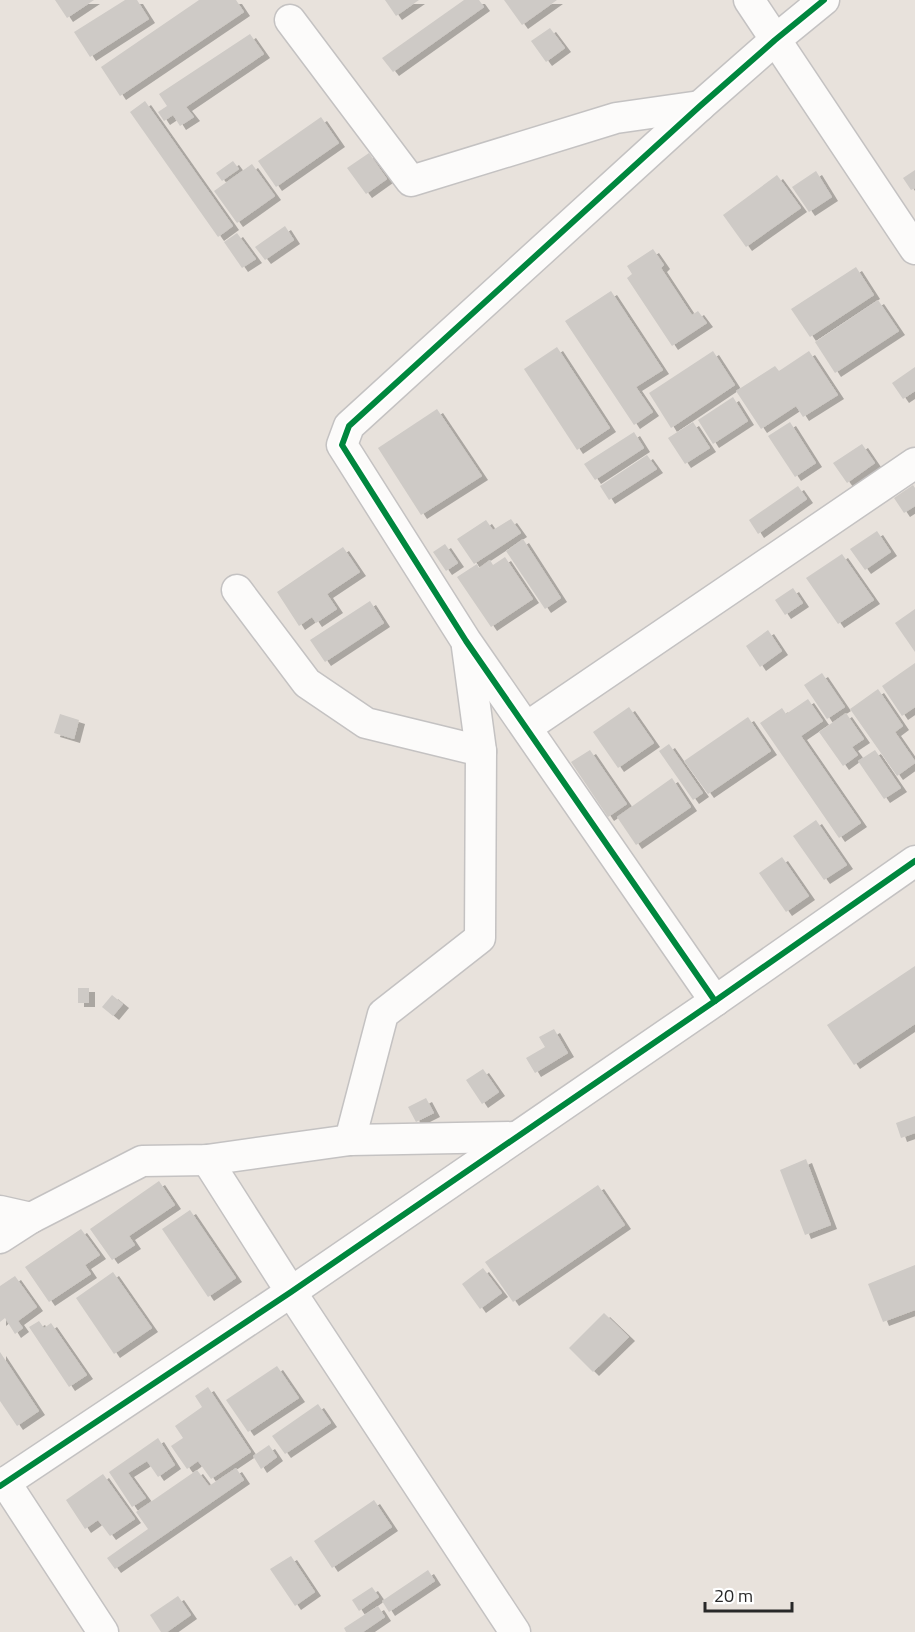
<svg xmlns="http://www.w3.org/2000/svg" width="915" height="1632" font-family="'Titillium Web',sans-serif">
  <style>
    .building { fill: #cecac6; filter: url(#shadow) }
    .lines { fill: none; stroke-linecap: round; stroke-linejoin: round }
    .minor-casing { stroke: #c4c2c2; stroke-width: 33 }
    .minor { stroke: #fcfbfa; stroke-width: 30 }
    .cycleway-casing { stroke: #fff; stroke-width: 10 }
    .cycleway { stroke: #00873e; stroke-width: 6 }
  </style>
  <defs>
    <filter id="shadow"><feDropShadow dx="6" dy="4" stdDeviation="0" flood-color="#0004"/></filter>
  </defs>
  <rect width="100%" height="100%" fill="#e8e2dc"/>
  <!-- building -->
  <g class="building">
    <path d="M55,0H94L67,18Z"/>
    <path d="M125,0H137L149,19L90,57L74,32Z"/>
    <path d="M199,0H236L244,12L120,96L101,67Z"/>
    <path d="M385,0H419L396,16Z"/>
    <path d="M464,0H479L484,7L393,72L382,58Z"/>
    <path d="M504,0H557L522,25Z"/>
    <path d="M550,28L565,48L546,62L531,41Z"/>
    <path d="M250,34L264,54L186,107L194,117L180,126L173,115L164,121L158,112L167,106L159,94Z"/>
    <path d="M145,101L233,226L218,237L130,112Z"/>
    <path d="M321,117L339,143L276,187L258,161Z"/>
    <path d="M369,153L387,179L366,194L347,168Z"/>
    <path d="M233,161L239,169L222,181L216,173Z"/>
    <path d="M252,164L275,196L237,223L214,191Z"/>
    <path d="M915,170V188L911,190L903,178Z"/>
    <path d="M816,171L832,197L809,212L792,187Z"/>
    <path d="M777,175L801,208L746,247L723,215Z"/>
    <path d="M285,226L294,240L265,260L255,247Z"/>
    <path d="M237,233L256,259L242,268L224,242Z"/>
    <path d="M653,249L664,265L661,268L692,315L698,311L707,323L672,346L627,278L632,274L627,266Z"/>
    <path d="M856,267L874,295L810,337L791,309Z"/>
    <path d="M611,291L663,370L636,387L653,412L634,425L565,321Z"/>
    <path d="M878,300L899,331L835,373L815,342Z"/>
    <path d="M557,347L610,428L577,450L524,369Z"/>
    <path d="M713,351L735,385L671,428L649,393Z"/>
    <path d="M809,351L838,395L803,417L796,406L761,429L736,391L775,366L779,371Z"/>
    <path d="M915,367V391L903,399L892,383Z"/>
    <path d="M733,397L748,421L713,444L698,420Z"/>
    <path d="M437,409L482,476L421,515L378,448Z"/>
    <path d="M693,422L710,448L685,464L668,438Z"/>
    <path d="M790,422L816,463L795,477L768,436Z"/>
    <path d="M634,432L644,448L595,480L584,464Z"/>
    <path d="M862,444L875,463L847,483L833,463Z"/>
    <path d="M647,455L657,469L609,500L600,486Z"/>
    <path d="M913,485L915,488V506L904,513L894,498Z"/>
    <path d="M798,486L807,499L758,534L749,520Z"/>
    <path d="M511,519L521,533L474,564L457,539L486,520L493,530Z"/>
    <path d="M877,531L891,552L865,570L850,549Z"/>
    <path d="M523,539L561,598L545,609L506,551Z"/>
    <path d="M445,544L458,563L446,571L433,552Z"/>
    <path d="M343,547L360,572L327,594L337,609L316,623L312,617L299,626L277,592Z"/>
    <path d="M842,554L874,600L838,624L806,578Z"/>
    <path d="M505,557L533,599L491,627L457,577L477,564L479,568L490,560L493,565Z"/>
    <path d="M793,588L803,603L785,615L775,600Z"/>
    <path d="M370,601L384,623L325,662L310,640Z"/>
    <path d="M915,609V652L895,623Z"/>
    <path d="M768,630L782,651L760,667L746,646Z"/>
    <path d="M915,663V707L902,716L882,686Z"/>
    <path d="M822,673L845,707L827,719L804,685Z"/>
    <path d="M878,689L903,726L895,732L915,761V763L897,776L850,709Z"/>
    <path d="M808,699L823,721L801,736L861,823L839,838L760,723L782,708L786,714Z"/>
    <path d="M629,707L654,743L618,768L593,732Z"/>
    <path d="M846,713L864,739L852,747L858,755L843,766L819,732Z"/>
    <path d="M60,714L79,720L74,739L54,733Z"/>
    <path d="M748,717L771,751L708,794L684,761Z"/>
    <path d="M669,744L703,793L693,800L659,751Z"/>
    <path d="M590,750L627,804L608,817L571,762Z"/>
    <path d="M875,750L901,788L884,799L858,761Z"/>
    <path d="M672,778L691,807L636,845L617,817Z"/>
    <path d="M816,820L847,865L824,880L793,836Z"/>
    <path d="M782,857L809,896L786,912L759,873Z"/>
    <path d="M915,966V1024L854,1065L827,1025Z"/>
    <rect x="78" y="988" width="11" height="15"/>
    <path d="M112,995L123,1004L113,1016L102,1007Z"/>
    <path d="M554,1029L568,1053L535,1073L526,1058L545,1047L539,1037Z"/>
    <path d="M483,1069L499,1092L482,1104L466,1080Z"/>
    <path d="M426,1098L434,1113L416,1122L408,1107Z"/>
    <path d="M915,1116V1133L901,1138L896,1123Z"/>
    <path d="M806,1159L831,1225L805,1235L780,1170Z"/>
    <path d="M159,1181L175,1205L129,1236L135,1245L112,1260L90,1229Z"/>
    <path d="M598,1185L625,1225L513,1302L485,1262Z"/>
    <path d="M190,1210L236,1278L208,1297L162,1229Z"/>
    <path d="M81,1229L100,1255L85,1265L91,1274L49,1302L25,1267Z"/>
    <path d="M915,1265V1310L883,1322L868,1284Z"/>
    <path d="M483,1268L502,1293L480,1309L462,1284Z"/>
    <path d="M113,1272L152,1328L114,1354L76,1298Z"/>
    <path d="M15,1276L37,1307L18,1321L23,1328L15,1334L5,1318L0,1322V1286Z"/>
    <path d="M604,1313L629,1337L593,1372L569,1348Z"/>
    <path d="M39,1321L44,1328L51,1323L87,1375L69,1387L29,1327Z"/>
    <path d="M0,1352L39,1411L17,1426L0,1401Z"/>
    <path d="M277,1366L299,1398L248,1432L226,1400Z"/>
    <path d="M208,1387L251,1452L211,1479L198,1461L187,1469L171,1446L183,1438L175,1426L202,1407L195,1396Z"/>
    <path d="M318,1404L331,1423L285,1454L272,1436Z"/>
    <path d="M158,1438L175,1465L158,1477L147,1461L128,1473L146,1498L132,1507L109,1472Z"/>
    <path d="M269,1445L277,1457L261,1469L253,1456Z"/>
    <path d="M236,1468L244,1480L115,1569L107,1558L148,1529L136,1512L197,1470L209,1486Z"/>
    <path d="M103,1474L135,1519L110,1536L98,1520L85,1529L66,1500Z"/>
    <path d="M374,1500L392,1527L332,1568L314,1541Z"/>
    <path d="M291,1556L315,1592L295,1606L270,1569Z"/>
    <path d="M428,1570L435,1581L389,1612L382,1601Z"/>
    <path d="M372,1587L379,1597L359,1611L352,1600Z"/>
    <path d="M178,1596L191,1615L167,1632H161L150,1615Z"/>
    <path d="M378,1606L385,1617L363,1632H346L344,1628Z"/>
  </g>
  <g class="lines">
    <defs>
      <g id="minor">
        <path d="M749,0L915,249"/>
        <path d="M290,20L411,181L616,118L700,106"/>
        <path d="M237,590L307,683L366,723L481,751"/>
        <path d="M527,727L915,463"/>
        <path d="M715,1001L466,641L342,445L349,426L700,106L775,40L824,0"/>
        <path d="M350,1140L383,1014L480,938L481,751L467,647"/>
        <path d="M207,1160L291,1292L515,1632"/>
        <path d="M0,1211L31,1218L142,1161L207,1160L350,1140L516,1137"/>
        <path d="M0,1238L31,1218"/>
        <path d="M5,1482L103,1632"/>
        <path d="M0,1486L291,1292L715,1001L915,861"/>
      </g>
    </defs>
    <!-- minor casing -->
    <use href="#minor" class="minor-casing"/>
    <!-- minor -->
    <use href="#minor" class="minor"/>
    <defs>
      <g id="cycleway">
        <path d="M715,1001L466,641L342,445L349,426L700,106L775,40L824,0"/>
        <path d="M0,1486L291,1292L715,1001L915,861"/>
      </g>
    </defs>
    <!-- cycleway casing -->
    <use href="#cycleway" class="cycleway-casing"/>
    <!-- cycleway -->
    <use href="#cycleway" class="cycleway"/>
  </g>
  <!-- scale -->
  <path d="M705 1602v9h87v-9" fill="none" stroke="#282828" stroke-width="3"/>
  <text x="714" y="1602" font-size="18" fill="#282828" stroke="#ffffff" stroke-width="4.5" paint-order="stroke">20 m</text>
</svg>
